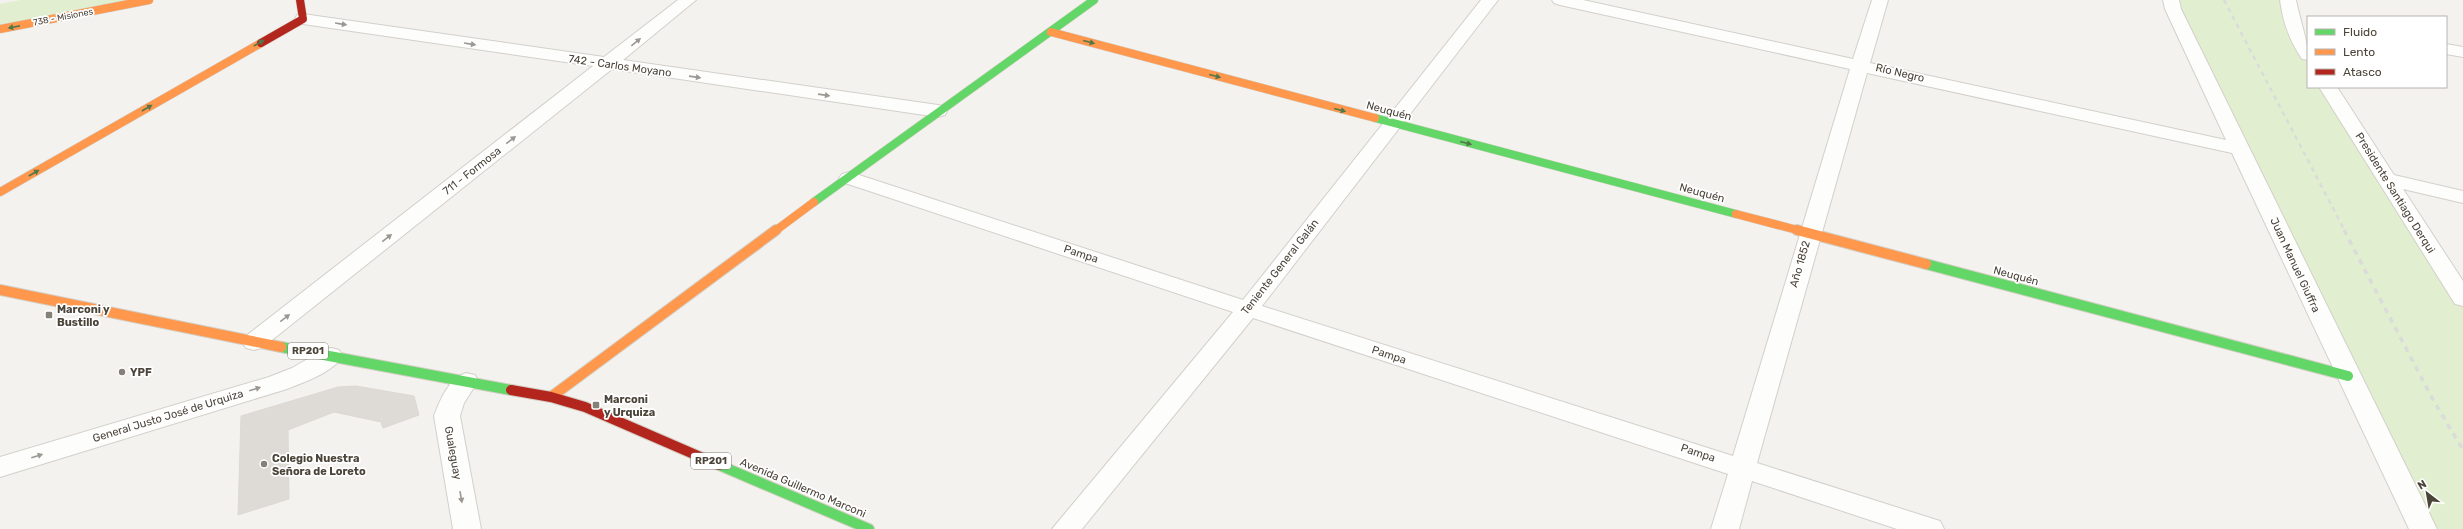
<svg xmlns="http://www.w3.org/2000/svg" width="2463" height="529" font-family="Rubik,sans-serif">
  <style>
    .green { fill: #e1eecf }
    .building { fill: #dedbd6; stroke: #dcd9d4 }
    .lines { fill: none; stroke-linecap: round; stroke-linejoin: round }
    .street-casing { stroke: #d2d0cb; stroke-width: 2 }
    .fast-far1-casing { stroke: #d3cfc5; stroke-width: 9 }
    .fast-casing { stroke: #d3cfc5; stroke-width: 12 }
    .slow-far1-casing { stroke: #d3cfc5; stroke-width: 9 }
    .slow-casing { stroke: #d3cfc5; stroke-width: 12 }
    .jam-far1-casing { stroke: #d3cfc5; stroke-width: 9 }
    .jam-casing { stroke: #d3cfc5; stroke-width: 12 }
    .street { fill: #fdfdfc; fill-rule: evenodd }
    .fast-far1 { stroke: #63d668; stroke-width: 8 }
    .fast { stroke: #63d668; stroke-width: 10 }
    .slow-far1 { stroke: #ff974d; stroke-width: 8 }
    .slow { stroke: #ff974d; stroke-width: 10 }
    .jam-far1 { stroke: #b3261e; stroke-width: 8 }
    .jam { stroke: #b3261e; stroke-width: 10 }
    .rail-far1 { stroke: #dbdbda; stroke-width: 2.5; stroke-dasharray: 4.5 4.5; stroke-linecap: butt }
    .rail { stroke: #dbdbda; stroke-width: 3.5; stroke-dasharray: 5.5 5.5; stroke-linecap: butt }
    .oneway { fill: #9b9791 }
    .oneway2 { fill: #537749 }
    .poi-dot { fill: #868178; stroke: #fff; stroke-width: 1.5 }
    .labels { text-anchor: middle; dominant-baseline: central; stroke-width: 3.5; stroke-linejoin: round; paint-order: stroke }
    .far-street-label { font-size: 9px; fill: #4b4439; stroke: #fff }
    .shield { fill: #fff; stroke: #817c74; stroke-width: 1 }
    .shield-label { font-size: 10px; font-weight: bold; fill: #4b4439 }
    .street-label { font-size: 11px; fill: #4b4439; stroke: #fff }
    .poi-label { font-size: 11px; font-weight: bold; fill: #4b4439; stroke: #fff; text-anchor: start }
  </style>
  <rect width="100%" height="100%" fill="#f4f2ee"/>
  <!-- green -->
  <g class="green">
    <path d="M20,0H131L0,25V4Z"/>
    <path d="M2171,0H2288L2299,41L2308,55V87H2328L2463,299V529H2423Z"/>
  </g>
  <!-- building -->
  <path class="building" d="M356,386L414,396L419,415L383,428L381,422L334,412L288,430L289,499L238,515L241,416L338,387Z"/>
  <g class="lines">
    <defs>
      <g id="street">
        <path d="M678,0H696L623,60L938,105L945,107L947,111L945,115L938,117L612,69L262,348L254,350L246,348L242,342L246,336L593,66L303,24L297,23L295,19L297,15L303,14L604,57Z"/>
        <path d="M1481,0H1498L1262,306L1733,456L1850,69L1560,5L1554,3L1552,0H1583L1853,59L1872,0H1888L1870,63L2226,140L2165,9L2163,0H2179L2181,9L2437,529H2409L2232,153L1867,73L1757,463L1940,521L1944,529H1897L1752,481L1739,529H1711L1728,474L1253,318L1082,529H1052L1233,312L842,182L839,178L842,174L849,172L856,174L1243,300Z"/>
        <path d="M2280,0H2296C2300,21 2308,39 2308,60L2302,59C2289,40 2283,22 2280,0Z"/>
        <path d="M2446,44L2463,47V57L2446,54Z"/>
        <path d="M2319,87H2337L2394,175L2463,191V203L2403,189L2463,281V306L2455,304Z"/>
        <path d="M331,348L339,350L343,356C332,373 304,382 287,389L0,477V457L269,377L292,368L323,350Z"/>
        <path d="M466,373L475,375L478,381L464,403L460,416L481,529H453L434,416C440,400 449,378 466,373Z"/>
      </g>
      <g id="fast-far1">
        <path d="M1375,118L1736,214"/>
        <path d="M814,202L1094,0"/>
      </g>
      <g id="fast">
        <path d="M1926,264L2348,376"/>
        <path d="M281,347L511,390"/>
        <path d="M719,465L869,529"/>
      </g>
      <g id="slow-far1">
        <path d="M0,29L149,0"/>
        <path d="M1051,32L1375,118"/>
        <path d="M0,192L261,43"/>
        <path d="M1736,214L1801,231"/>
        <path d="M775,231L814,202"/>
      </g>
      <g id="slow">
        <path d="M1797,230L1926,264"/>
        <path d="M0,290L281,347"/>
        <path d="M551,397L776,230"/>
      </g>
      <path id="jam-far1" d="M261,43L303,19L300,0"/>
      <path id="jam" d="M511,390L551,397L585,407L719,465"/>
    </defs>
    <!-- street casing -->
    <use href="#street" class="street-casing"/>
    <!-- fast-far1 casing -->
    <use href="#fast-far1" class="fast-far1-casing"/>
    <!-- fast casing -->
    <use href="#fast" class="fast-casing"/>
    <!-- slow-far1 casing -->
    <use href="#slow-far1" class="slow-far1-casing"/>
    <!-- slow casing -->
    <use href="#slow" class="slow-casing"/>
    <!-- jam-far1 casing -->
    <use href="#jam-far1" class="jam-far1-casing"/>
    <!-- jam casing -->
    <use href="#jam" class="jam-casing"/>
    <!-- street -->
    <use href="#street" class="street"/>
    <!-- fast-far1 -->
    <use href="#fast-far1" class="fast-far1"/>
    <!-- fast -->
    <use href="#fast" class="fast"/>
    <!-- slow-far1 -->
    <use href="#slow-far1" class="slow-far1"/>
    <!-- slow -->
    <use href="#slow" class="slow"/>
    <!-- jam-far1 -->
    <use href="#jam-far1" class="jam-far1"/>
    <!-- jam -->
    <use href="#jam" class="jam"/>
    <!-- rail-far1 -->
    <path class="rail-far1" d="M2224,0L2345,231"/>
    <!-- rail -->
    <path class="rail" d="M2344,230L2431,396L2463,450"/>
  </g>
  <!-- one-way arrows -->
  <defs><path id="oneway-solid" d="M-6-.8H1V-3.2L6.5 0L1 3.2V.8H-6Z"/></defs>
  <g class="oneway">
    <use href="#oneway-solid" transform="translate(341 24) rotate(9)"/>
    <use href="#oneway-solid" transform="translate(636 42) rotate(-39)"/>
    <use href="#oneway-solid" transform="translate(470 44) rotate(9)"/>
    <use href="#oneway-solid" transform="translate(695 77) rotate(8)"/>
    <use href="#oneway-solid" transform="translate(824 95) rotate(8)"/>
    <use href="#oneway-solid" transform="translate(511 140) rotate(-38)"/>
    <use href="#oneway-solid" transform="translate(387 238) rotate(-38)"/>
    <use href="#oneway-solid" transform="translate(285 318) rotate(-38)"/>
    <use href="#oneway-solid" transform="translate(255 389) rotate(-17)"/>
    <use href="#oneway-solid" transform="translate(37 456) rotate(-17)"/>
    <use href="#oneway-solid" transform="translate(461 497) rotate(80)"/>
  </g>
  <g class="oneway2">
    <use href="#oneway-solid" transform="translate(14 27) rotate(169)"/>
    <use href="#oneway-solid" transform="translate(1089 42) rotate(15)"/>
    <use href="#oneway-solid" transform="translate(259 43) rotate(-30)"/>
    <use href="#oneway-solid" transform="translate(1215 76) rotate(15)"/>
    <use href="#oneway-solid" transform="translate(147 108) rotate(-30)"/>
    <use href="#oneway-solid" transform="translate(1340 110) rotate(15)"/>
    <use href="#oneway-solid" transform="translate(1466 143) rotate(15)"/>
    <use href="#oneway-solid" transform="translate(34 173) rotate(-30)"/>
  </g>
  <!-- markers -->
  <g class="poi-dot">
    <rect x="45" y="311" width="8" height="8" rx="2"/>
    <circle cx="122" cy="372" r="4"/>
    <rect x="592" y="401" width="8" height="8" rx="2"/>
    <circle cx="264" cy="464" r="4"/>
  </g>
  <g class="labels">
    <!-- far-street labels -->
    <g class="far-street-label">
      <text transform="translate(63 17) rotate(-11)">738 - Misiones</text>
    </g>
    <!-- shield labels -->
    <g class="shield">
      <rect x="288" y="343" width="40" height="16" rx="3"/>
      <rect x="691" y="453" width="40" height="16" rx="3"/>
    </g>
    <g class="shield-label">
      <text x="308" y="351">RP201</text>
      <text x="711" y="461">RP201</text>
    </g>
    <!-- street labels -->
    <g class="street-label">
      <text transform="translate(620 66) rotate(8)">742 - Carlos Moyano</text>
      <text transform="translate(1900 73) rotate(13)">Río Negro</text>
      <text transform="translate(1389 111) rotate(15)">Neuquén</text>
      <text transform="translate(472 171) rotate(-38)">711 - Formosa</text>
      <text transform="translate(1702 193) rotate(15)">Neuquén</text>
      <text transform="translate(2395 193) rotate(58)">Presidente Santiago Derqui</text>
      <text transform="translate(1081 254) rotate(18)">Pampa</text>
      <text transform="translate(1800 264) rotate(-74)">Año 1852</text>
      <text transform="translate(2295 265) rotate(65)">Juan Manuel Giuffra</text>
      <text transform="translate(1280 267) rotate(-52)">Teniente General Galán</text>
      <text transform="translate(2016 276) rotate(15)">Neuquén</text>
      <text transform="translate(1389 355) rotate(18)">Pampa</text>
      <text transform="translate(168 416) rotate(-17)">General Justo José de Urquiza</text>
      <text transform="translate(453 453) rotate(80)">Gualeguay</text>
      <text transform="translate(1698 453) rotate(18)">Pampa</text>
      <text transform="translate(803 488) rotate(23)">Avenida Guillermo Marconi</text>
    </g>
    <!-- poi labels -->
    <g class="poi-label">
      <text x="57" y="309">Marconi y<tspan x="57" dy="13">Bustillo</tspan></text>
      <text x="130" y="372">YPF</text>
      <text x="604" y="399">Marconi<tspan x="604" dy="13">y Urquiza</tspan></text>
      <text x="272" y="458">Colegio Nuestra<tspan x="272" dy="13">Señora de Loreto</tspan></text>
    </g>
  </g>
  <!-- legend -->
  <rect x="2307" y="16" width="140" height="72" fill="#ffffff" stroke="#b7b4b0"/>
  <rect x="2315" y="29" width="20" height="6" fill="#63d668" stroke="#b7b4b0"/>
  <text x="2343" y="36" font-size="12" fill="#4b4439">Fluido</text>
  <rect x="2315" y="49" width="20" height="6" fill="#ff974d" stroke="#b7b4b0"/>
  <text x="2343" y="56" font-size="12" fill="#4b4439">Lento</text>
  <rect x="2315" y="69" width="20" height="6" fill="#b3261e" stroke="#b7b4b0"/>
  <text x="2343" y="76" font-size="12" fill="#4b4439">Atasco</text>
  <!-- north arrow -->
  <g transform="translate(2427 493) rotate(329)" stroke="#ffffff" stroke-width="3" paint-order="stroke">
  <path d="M0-3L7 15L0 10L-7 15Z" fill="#4b4439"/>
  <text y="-6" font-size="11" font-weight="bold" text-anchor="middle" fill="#4b4439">N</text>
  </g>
</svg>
